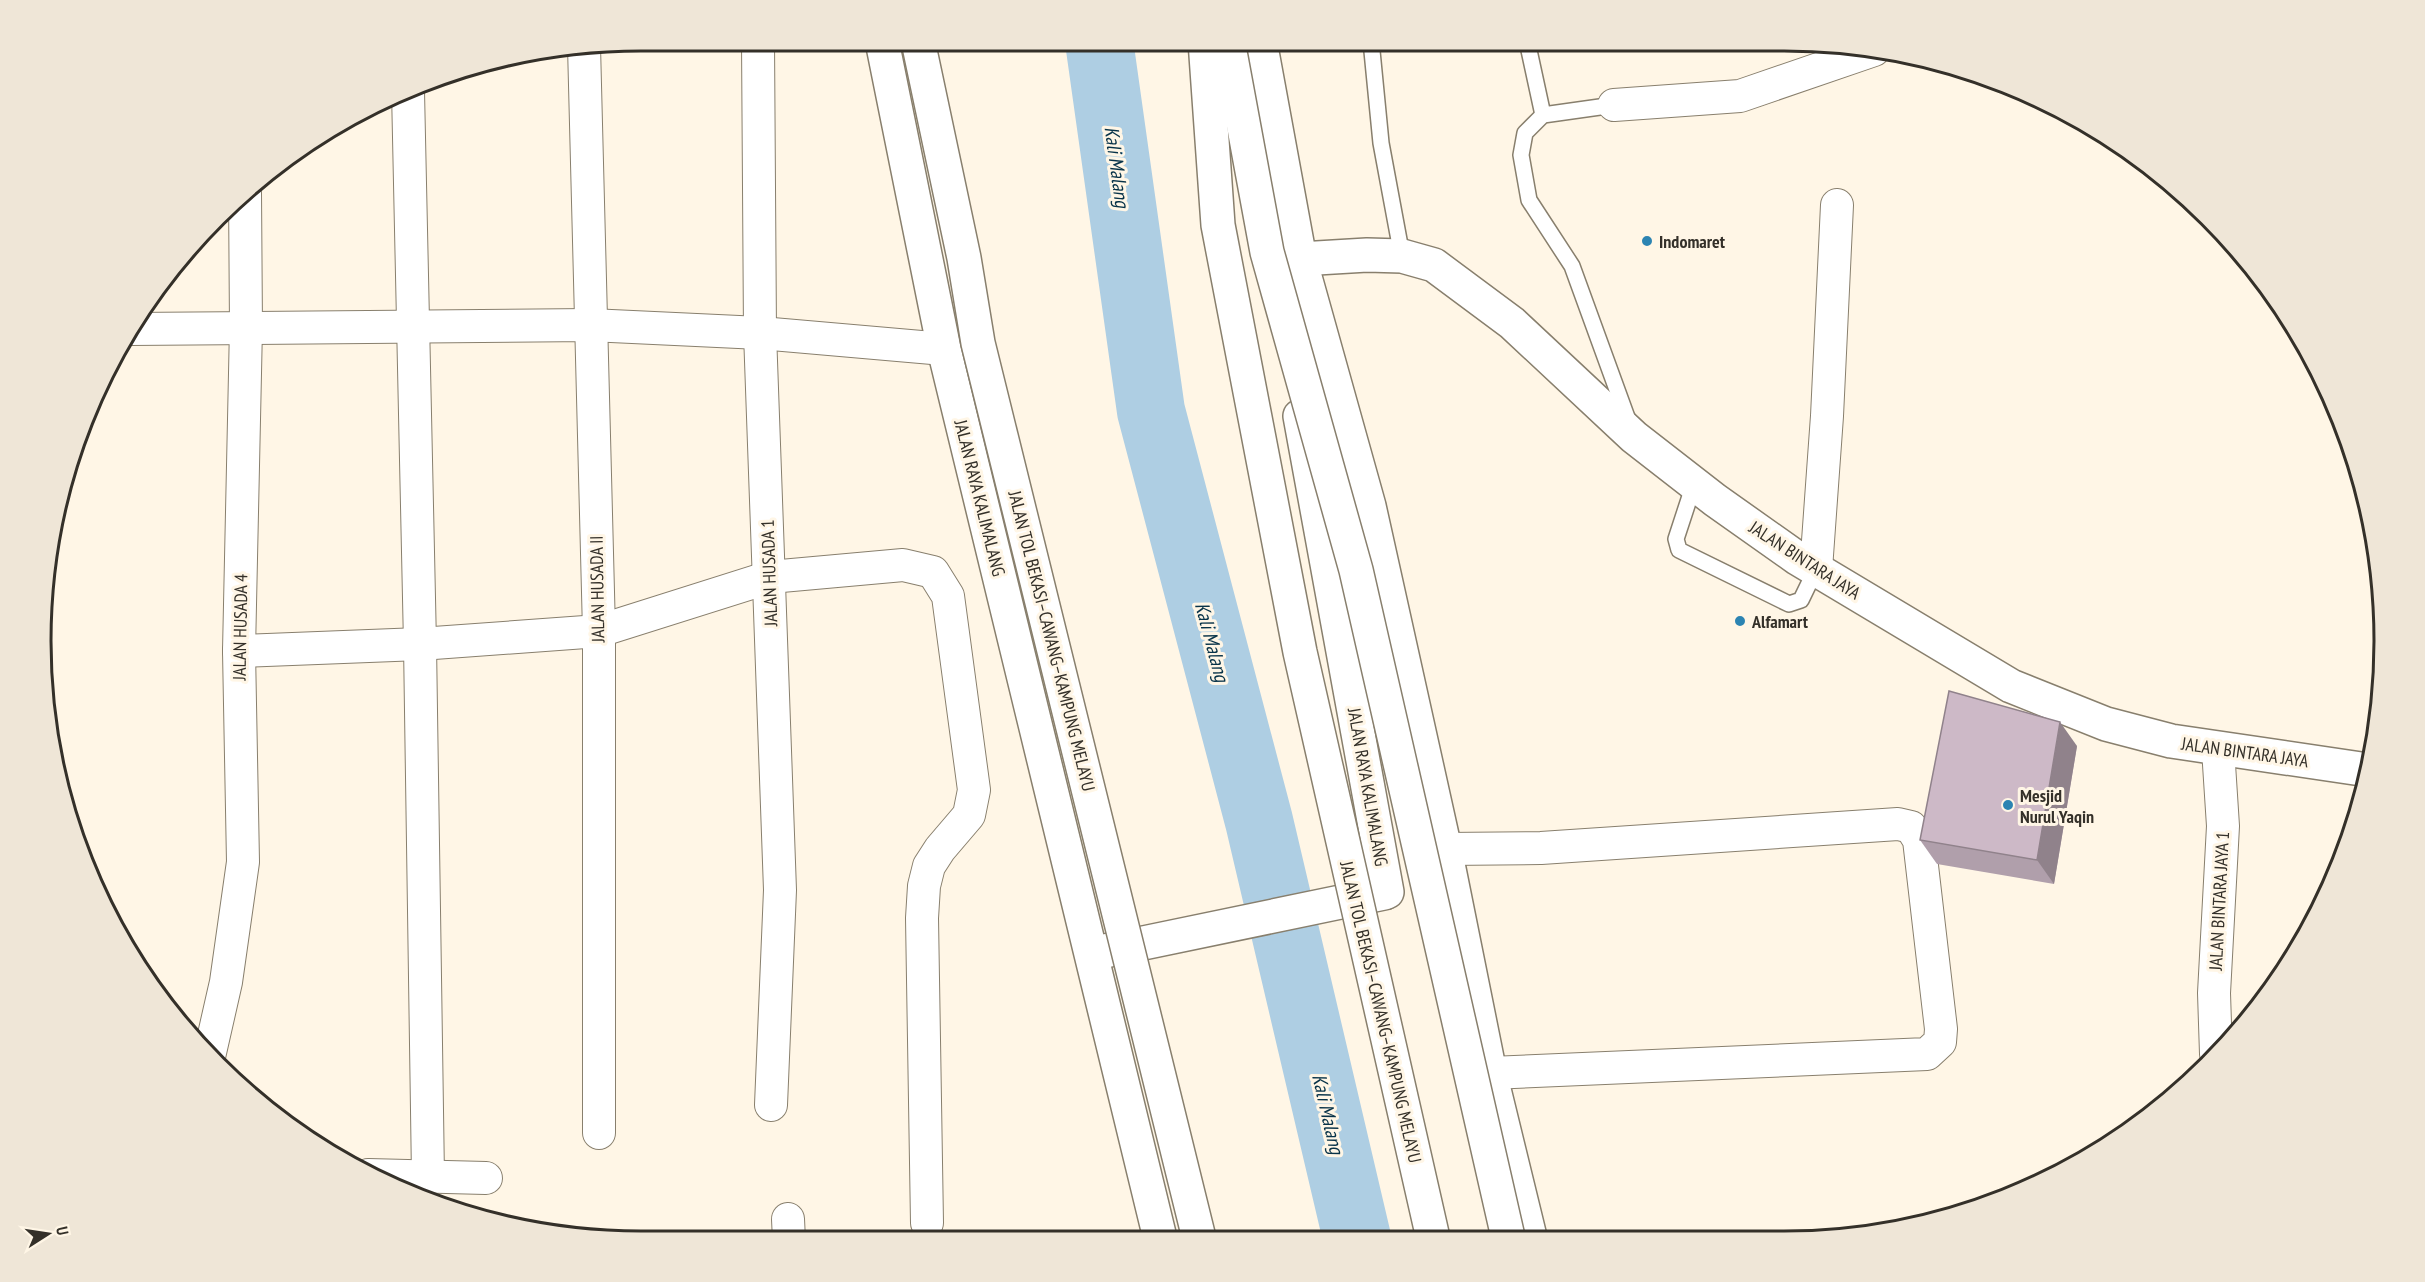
<svg xmlns="http://www.w3.org/2000/svg" width="2425" height="1282" font-family="'PT Sans Narrow',sans-serif">
  <style>
    .lines { fill: none; stroke-linecap: round; stroke-linejoin: round }
    .river { stroke: #aecee3; stroke-width: 68 }
    .service-casing { stroke: #887f6d; stroke-width: 18 }
    .minor-casing { stroke: #887f6d; stroke-width: 34 }
    .tertiary-casing { stroke: #887f6d; stroke-width: 36 }
    .primary-casing { stroke: #887f6d; stroke-width: 36 }
    .service { stroke: #fff; stroke-width: 15 }
    .minor { stroke: #fff; stroke-width: 32 }
    .tertiary { stroke: #fff; stroke-width: 33 }
    .primary { stroke: #fff; stroke-width: 33 }
    .motorway-bridge-casing { stroke: #887f6d; stroke-width: 36; stroke-linecap: butt }
    .motorway-bridge { stroke: #fff; stroke-width: 33 }
    .wall { fill: #b09fab }
    .shaded-wall { fill: #90828b }
    .building { fill: #cdb9c7; stroke: #90828b; stroke-width: 1.5 }
    .poi-dot { fill: #2c84b2; stroke: #fff6e6; stroke-width: 2 }
    .labels { text-anchor: middle; dominant-baseline: central; stroke-width: 6; stroke-linejoin: round; paint-order: stroke }
    .poi-label { font-size: 18px; font-weight: bold; fill: #343029; stroke: #fff6e6; text-anchor: start }
    .street-label { font-size: 18px; fill: #343029; stroke: #fff6e6 }
    .water-label { font-size: 20px; font-style: italic; fill: #073248; stroke: #fff6e6 }
    .rim { fill: none; stroke: #343029; stroke-width: 3 }
  </style>
  <rect width="100%" height="100%" fill="#fff6e6"/>
  <g class="lines">
    <!-- river -->
    <path class="river" d="M1099,41L1151,411L1259,821L1357,1238"/>
    <defs>
      <g id="service">
        <path d="M1371,41L1381,143L1402,256"/>
        <path d="M1527,41L1543,115"/>
        <path d="M1614,105L1543,115L1525,133L1521,155L1529,200L1572,266L1628,420"/>
        <path d="M1694,484L1676,539L1679,550L1789,604L1801,600L1816,569"/>
      </g>
      <g id="minor">
        <path d="M758,41L760,333L780,890L771,1105"/>
        <path d="M584,46L599,631V1133"/>
        <path d="M408,91L420,644L428,1177"/>
        <path d="M1614,105L1740,96L1874,50"/>
        <path d="M130,329L590,325L760,333L944,349"/>
        <path d="M1816,569L1827,416L1837,205"/>
        <path d="M239,651L420,644L599,631L770,577L903,565L933,572L948,596L974,790L969,815L940,849L929,866L924,886L922,918L927,1223"/>
        <path d="M1445,849L1541,848L1898,824L1911,827L1919,840L1941,1029L1940,1042L1927,1054L1490,1073"/>
        <path d="M2216,1054L2214,993L2223,826L2218,749"/>
        <path d="M209,1057L226,982L243,862L239,651L246,327L245,193"/>
        <path d="M368,1175L486,1178"/>
        <path d="M788,1219L789,1240"/>
      </g>
      <path id="tertiary" d="M1300,259L1367,255L1402,256L1434,265L1512,323L1634,437L1715,500L1797,558L2011,686L2106,724L2171,741L2368,770"/>
      <g id="primary">
        <path d="M882,41L944,349L1160,1238"/>
        <path d="M1260,41L1300,259L1369,506L1445,849L1490,1073L1530,1237"/>
        <path d="M1300,416L1387,892"/>
        <path d="M1100,952L1384,893"/>
      </g>
    </defs>
    <!-- service casing -->
    <use href="#service" class="service-casing"/>
    <!-- minor casing -->
    <use href="#minor" class="minor-casing"/>
    <!-- tertiary casing -->
    <use href="#tertiary" class="tertiary-casing"/>
    <!-- primary casing -->
    <use href="#primary" class="primary-casing"/>
    <!-- service -->
    <use href="#service" class="service"/>
    <!-- minor -->
    <use href="#minor" class="minor"/>
    <!-- tertiary -->
    <use href="#tertiary" class="tertiary"/>
    <!-- primary -->
    <use href="#primary" class="primary"/>
    <defs>
      <g id="motorway-bridge">
        <path d="M918,41L964,258L978,343L1199,1238"/>
        <path d="M1205,41L1218,225L1300,652L1433,1238"/>
        <path d="M1228,41L1267,252L1356,570L1508,1237"/>
      </g>
    </defs>
    <!-- motorway-bridge casing -->
    <use href="#motorway-bridge" class="motorway-bridge-casing"/>
    <!-- motorway-bridge -->
    <use href="#motorway-bridge" class="motorway-bridge"/>
  </g>
  <!-- wall -->
  <path class="wall" d="M2077,746L2054,884L1937,864L1920,840Z"/>
  <!-- shaded-wall -->
  <path class="shaded-wall" d="M2060,722L2077,746L2054,884L2037,860Z"/>
  <!-- building -->
  <path class="building" d="M1949,691L2060,722L2037,860L1920,840Z"/>
  <!-- markers -->
  <g class="poi-dot">
    <circle cx="1647" cy="241" r="6"/>
    <circle cx="1740" cy="621" r="6"/>
    <circle cx="2008" cy="805" r="6"/>
  </g>
  <g class="labels">
    <!-- poi labels -->
    <g class="poi-label">
      <text x="1659" y="241">Indomaret</text>
      <text x="1752" y="621">Alfamart</text>
      <text x="2020" y="795">Mesjid<tspan x="2020" dy="21">Nurul Yaqin</tspan></text>
    </g>
    <!-- street labels -->
    <g class="street-label">
      <text transform="translate(980 498) rotate(76)">JALAN RAYA KALIMALANG</text>
      <text transform="translate(1805 560) rotate(33)">JALAN BINTARA JAYA</text>
      <text transform="translate(769 573) rotate(-92)">JALAN HUSADA 1</text>
      <text transform="translate(597 589) rotate(-91)">JALAN HUSADA II</text>
      <text transform="translate(240 627) rotate(-89)">JALAN HUSADA 4</text>
      <text transform="translate(1052 641) rotate(76)">JALAN TOL BEKASI–CAWANG–KAMPUNG MELAYU</text>
      <text transform="translate(2245 752) rotate(8)">JALAN BINTARA JAYA</text>
      <text transform="translate(1368 787) rotate(80)">JALAN RAYA KALIMALANG</text>
      <text transform="translate(2219 901) rotate(-87)">JALAN BINTARA JAYA 1</text>
      <text transform="translate(1381 1012) rotate(77)">JALAN TOL BEKASI–CAWANG–KAMPUNG MELAYU</text>
    </g>
    <!-- water labels -->
    <g class="water-label">
      <text transform="translate(1117 167) rotate(82)">Kali Malang</text>
      <text transform="translate(1212 642) rotate(75)">Kali Malang</text>
      <text transform="translate(1328 1114) rotate(77)">Kali Malang</text>
    </g>
  </g>
  <!-- crop -->
  <path d="M0 0H2425V1282H0ZM641 51H1784A590 590 0 0 1 2374 641V641A590 590 0 0 1 1784 1231H641A590 590 0 0 1 51 641V641A590 590 0 0 1 641 51Z" fill="#efe6d7" fill-rule="evenodd"/>
  <path class="rim" d="M641 51H1784A590 590 0 0 1 2374 641V641A590 590 0 0 1 1784 1231H641A590 590 0 0 1 51 641V641A590 590 0 0 1 641 51Z"/>
  <!-- north arrow -->
  <g transform="translate(48 1234) rotate(78)" stroke="#fff6e6" stroke-width="4.5" paint-order="stroke">
  <path d="M0-4.5L10 22L0 15L-10 22Z" fill="#343029"/>
  <text y="-9" font-size="16" font-weight="bold" text-anchor="middle" fill="#343029">U</text>
  </g>
</svg>
